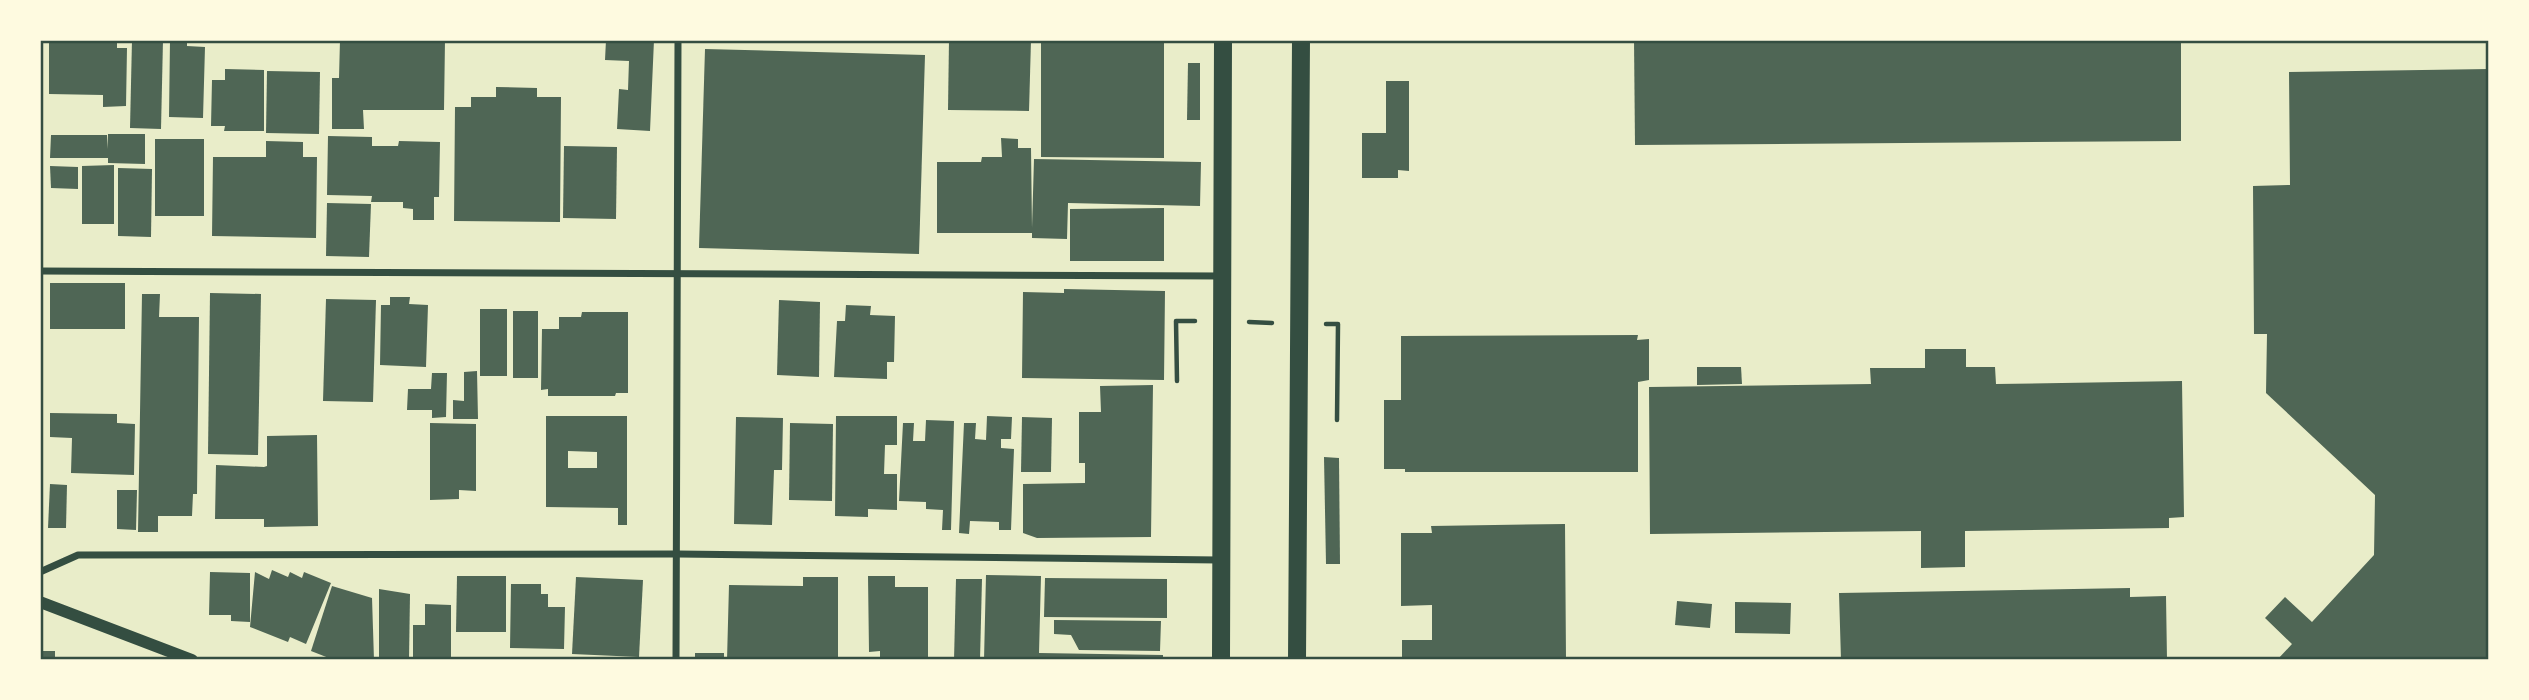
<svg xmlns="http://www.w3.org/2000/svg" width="2529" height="700" font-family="'Noto Sans',sans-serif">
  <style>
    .building { fill: #4f6655; fill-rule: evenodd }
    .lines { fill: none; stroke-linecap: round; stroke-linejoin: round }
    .path { stroke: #344e41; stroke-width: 4.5 }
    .minor { stroke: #344e41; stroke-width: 7 }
    .tertiary { stroke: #344e41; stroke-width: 12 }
    .primary { stroke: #344e41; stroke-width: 18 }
    .neatline { fill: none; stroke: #344e41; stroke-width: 2.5 }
  </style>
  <rect width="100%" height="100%" fill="#e9edc9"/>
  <!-- building -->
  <g class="building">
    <path d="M49,40H117V48H127L126,106L103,107V95L49,94Z"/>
    <path d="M132,40H163L161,129L130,128Z"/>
    <path d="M170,40L187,41V46L205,47L203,118L169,117Z"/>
    <path d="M340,40H445L444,110H363L364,129H332V78H339Z"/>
    <path d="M606,40H654L650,131L617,129L619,89L628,90L629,61L605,60Z"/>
    <path d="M949,40H1031L1029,111L948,110Z"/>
    <path d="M1041,40H1164V158L1041,157Z"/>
    <path d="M1634,40H2181V141L1635,145Z"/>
    <path d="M705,49L925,55L919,254L699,248Z"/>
    <path d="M1188,63H1200V120H1187Z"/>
    <path d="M225,69L264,70V131H224L225,126H211L212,80H225Z"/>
    <path d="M2489,69V660H2277L2292,644L2265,618L2285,597L2312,622L2374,555L2375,495L2266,393L2267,334H2254L2253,186L2290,185L2289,72Z"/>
    <path d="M267,71L320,72L319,134L266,133Z"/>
    <path d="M1386,81H1409V171L1398,170V178H1362V133H1386Z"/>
    <path d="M496,87L537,88V97H561L560,222L454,221L455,107H471V97H496Z"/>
    <path d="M108,134H145V164L108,163V158H50L51,135H107L108,149Z"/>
    <path d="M328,136L372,137V146H398L399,141L440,142L439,197H434V220H413V209L403,208V202H371L372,196L327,195Z"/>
    <path d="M1001,138L1018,139V148H1031L1032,228L1034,159L1201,162L1200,206L1068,203L1067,239L1032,238V233H937V162H981L982,157H1002Z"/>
    <rect x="155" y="139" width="49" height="77"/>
    <path d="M266,141L303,142V157H317L316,238L212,236L213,157H266Z"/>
    <path d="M564,146L617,147L616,219L563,218Z"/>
    <path d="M114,165V224H82V166Z"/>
    <path d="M50,166L78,167V189L51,188Z"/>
    <path d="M118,168L152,169L151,237L118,236Z"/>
    <path d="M327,203L371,204L369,257L326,256Z"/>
    <path d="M1164,208V261H1070V209Z"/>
    <rect x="50" y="283" width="75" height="46"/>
    <path d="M1064,289L1165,291L1164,380L1022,378L1023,292L1064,293Z"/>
    <path d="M210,293L261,294L258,455L208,454Z"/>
    <path d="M142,294H160L159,317H199L197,494H193L192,516H158V532H138Z"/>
    <path d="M390,297H410L409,304L428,305L426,367L380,365L381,305H390Z"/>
    <path d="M326,299L376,300L373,402L323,401Z"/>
    <path d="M779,300L820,302L819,377L777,375Z"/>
    <path d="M846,305L871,306L870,315L895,316L894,362H887V379L834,377L837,321H845Z"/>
    <rect x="480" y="309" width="27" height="67"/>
    <rect x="513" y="311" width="25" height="67"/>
    <path d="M582,312H628V393H616L615,396H548V389L541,390L542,329H559V317H581Z"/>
    <path d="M1638,335L1637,340L1649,339V380L1638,382V472H1405V469H1384V400H1401V336Z"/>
    <path d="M1925,349H1966V367H1995L1996,384L2182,381L2184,517L2169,518V528L1965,531V567L1921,568V531L1650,534L1649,387L1871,384L1870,368H1925Z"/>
    <path d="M1697,367H1741L1742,384L1697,385Z"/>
    <path d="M477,371L478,419H453V400L464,401V372Z"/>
    <path d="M432,373H447L446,417L432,418V410H407L408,389H431Z"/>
    <path d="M1153,385L1151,537L1037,538L1023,533V484L1085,483V463H1079V412H1101L1100,386Z"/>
    <path d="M50,413L117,414V423L135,424L134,475L71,473L72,438L50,437Z"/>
    <path d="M546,416H627V525H618V508L546,507ZM568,451L597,452V468H568Z"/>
    <path d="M836,416H897V445H885L884,474H897V510L868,509V517L835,516Z"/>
    <path d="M987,416L1012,417L1011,439H1001V448L1014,449L1011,530H999V522L970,521L969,534L959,533L964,423H976L975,439L986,440Z"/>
    <path d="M736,417L783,418L782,470H774L772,525L734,524Z"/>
    <path d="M1022,417L1052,418L1051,472H1021Z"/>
    <path d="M926,420L954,421L951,530H942L943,510L926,509V502L899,501L903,423H914L913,441H925Z"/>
    <path d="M430,423L476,424V491L459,490V499L430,500Z"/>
    <path d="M790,423L833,424L832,501L789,500Z"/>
    <path d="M317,435L318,526L264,527V519H215L216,465L264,467L267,466V436Z"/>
    <path d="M1324,457L1339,458L1340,564H1326Z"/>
    <path d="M50,484L67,485L66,528H48Z"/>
    <path d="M117,490H137L136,530L117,529Z"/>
    <path d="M1565,524L1566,660H1402V640H1432V605L1401,606V533H1432L1431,526Z"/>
    <path d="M272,570L288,577L290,572L302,578L304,572L331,583L306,644L290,637L288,642L250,627L255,572L269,579Z"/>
    <path d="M210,572L250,573V622L231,621V615H209Z"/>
    <path d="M986,575L1041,576L1039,653L1163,655V660H984Z"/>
    <path d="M457,576H506V632H456Z"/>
    <path d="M868,576H895V587H928V660H880V651L869,652Z"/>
    <path d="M576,577L643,580L639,657L572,654Z"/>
    <path d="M803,577H838V660H727L729,585L803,586Z"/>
    <path d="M1045,578L1167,579V618L1044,617Z"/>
    <path d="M956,579H982L980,660H954Z"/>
    <path d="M511,584H541V594H548V607H565L564,649L510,648Z"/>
    <path d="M332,586L372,598L374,660H334L311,651Z"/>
    <path d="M2130,588V597L2166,596L2167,660H1841L1839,593Z"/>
    <path d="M379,589L410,594L409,660H379Z"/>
    <path d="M1677,601L1712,604L1710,628L1675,625Z"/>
    <path d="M1735,602L1791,603L1790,634L1735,633Z"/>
    <path d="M425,604L451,605V660H413V625H425Z"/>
    <path d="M1054,620L1161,621L1160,651L1079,650L1071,635L1054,634Z"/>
    <rect x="40" y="651" width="15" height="9"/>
    <rect x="695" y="653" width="29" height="7"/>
  </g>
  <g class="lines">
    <!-- path -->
    <g class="path">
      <path d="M1249,322L1272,323"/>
      <path d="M1326,324H1338L1337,420"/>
      <path d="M1177,381L1176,321H1195"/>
    </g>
    <!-- minor -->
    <g class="minor">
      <path d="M40,271L1223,276"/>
      <path d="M40,572L78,555L678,554L1219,560"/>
      <path d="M676,660L678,40"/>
    </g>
    <!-- tertiary -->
    <path class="tertiary" d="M40,602L192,660"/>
    <!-- primary -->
    <g class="primary">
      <path d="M1221,660L1223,40"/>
      <path d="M1297,660L1301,40"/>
    </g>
  </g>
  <!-- border -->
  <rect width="2529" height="700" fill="none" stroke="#fefae0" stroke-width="84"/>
  <rect x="42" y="42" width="2445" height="616" class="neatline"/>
</svg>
